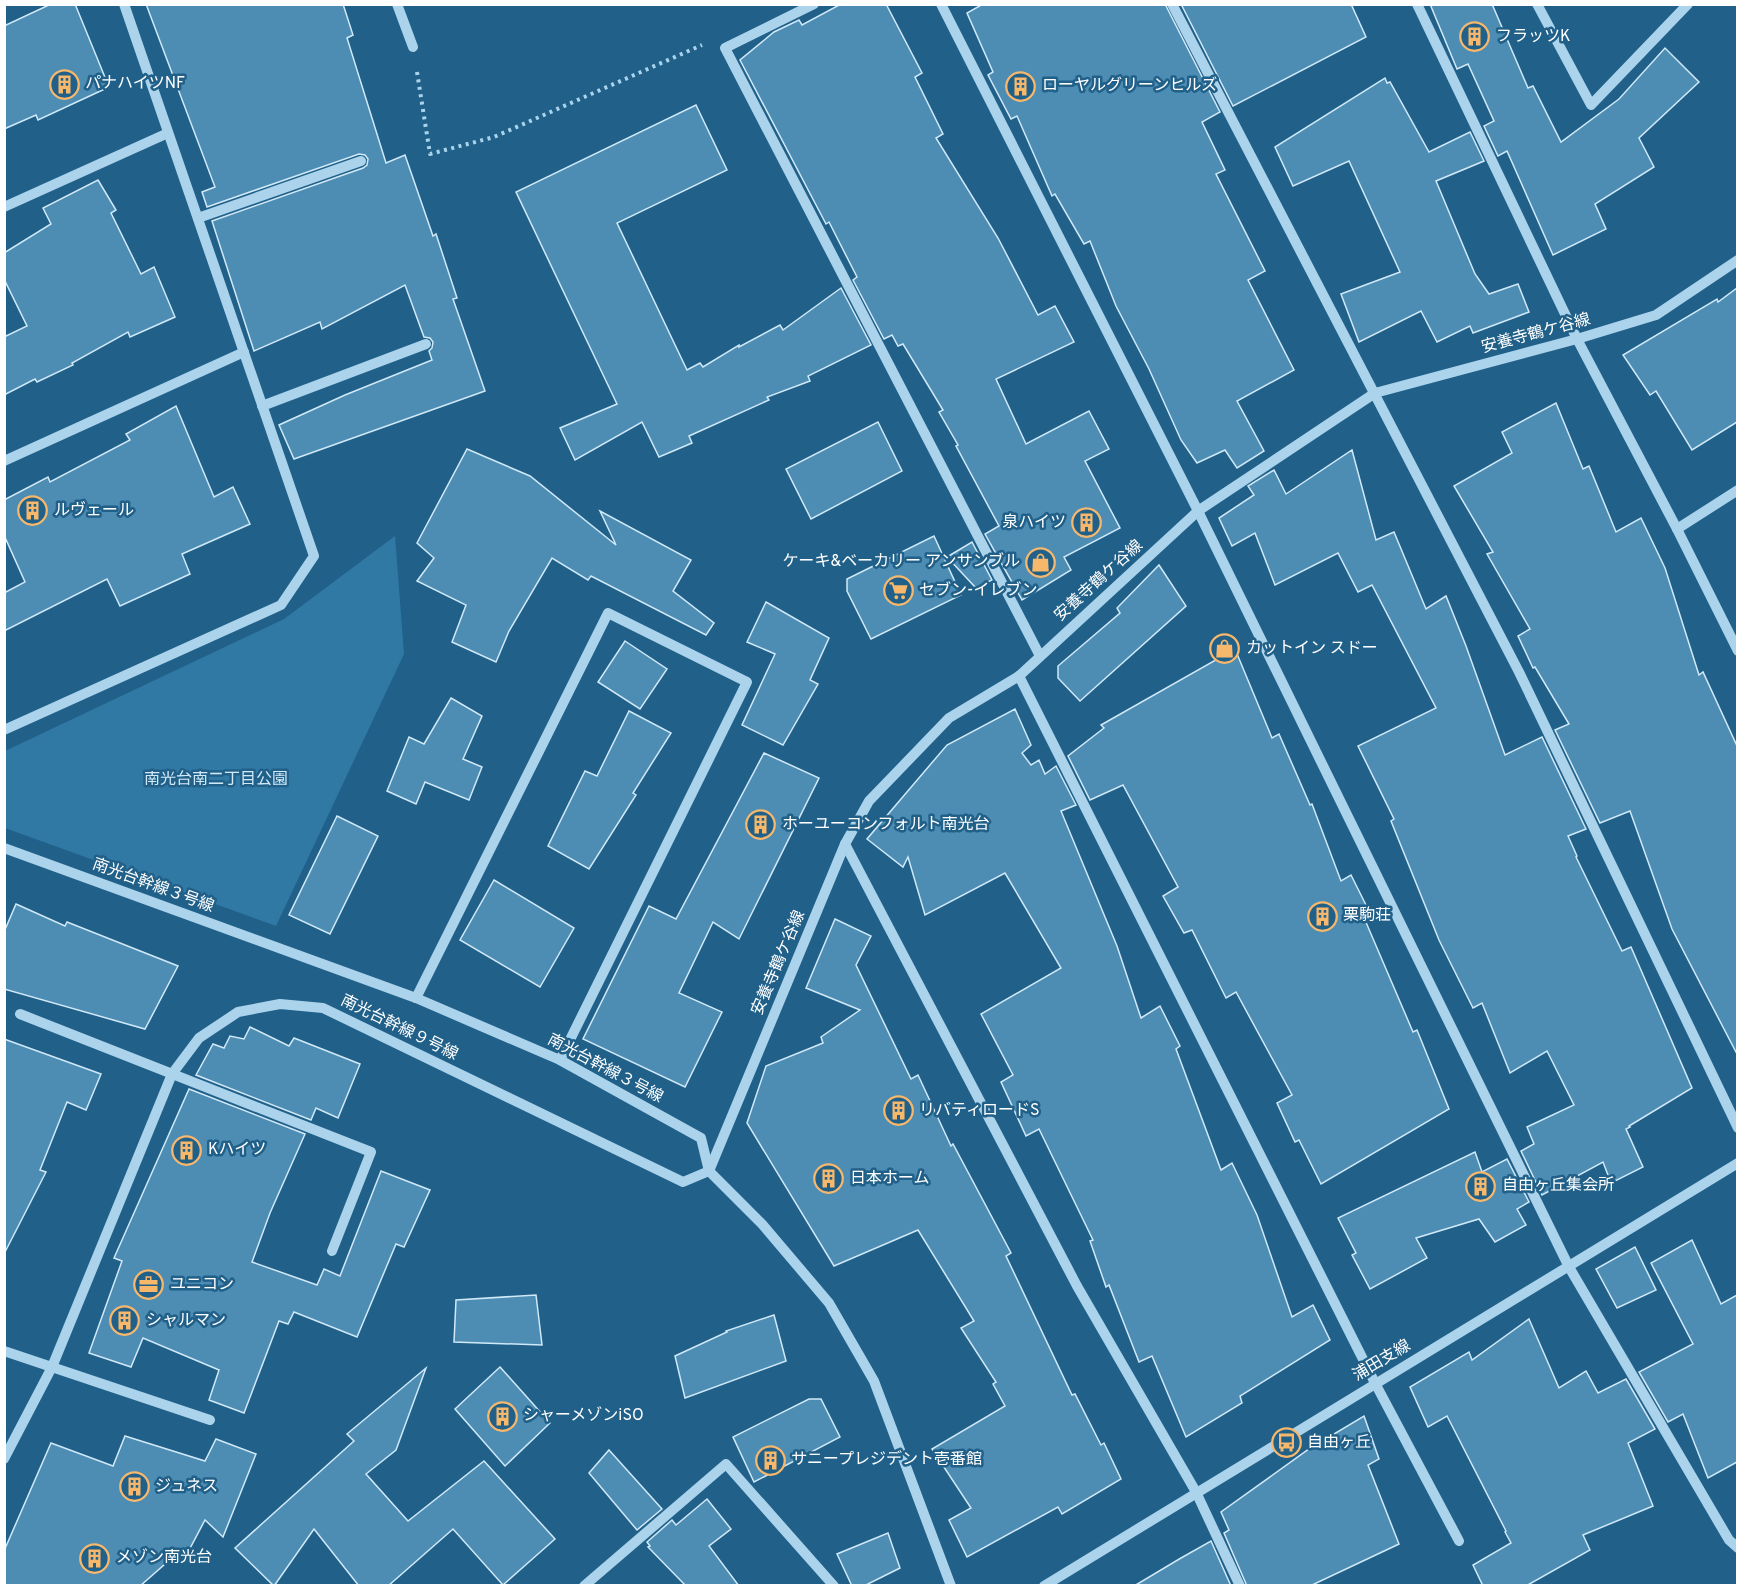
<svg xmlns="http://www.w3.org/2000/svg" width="1742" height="1590" font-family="Overpass,'Noto Sans JP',sans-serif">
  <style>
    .green { fill: #3179a5 }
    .building { fill: #4d8cb3; stroke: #d0e9f8; stroke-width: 1.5 }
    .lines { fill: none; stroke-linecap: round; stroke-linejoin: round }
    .path { stroke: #abd3eb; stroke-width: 4; stroke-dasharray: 3 4.5; stroke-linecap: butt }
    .minor { stroke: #abd3eb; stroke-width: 10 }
    .labels { text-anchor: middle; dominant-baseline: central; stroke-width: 5; stroke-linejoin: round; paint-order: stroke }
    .poi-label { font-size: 16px; fill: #fff; stroke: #206089; text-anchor: start }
    .street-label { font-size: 16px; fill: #fff; stroke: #206089 }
    .park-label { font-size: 16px; fill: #d0e9f8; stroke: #206089 }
  </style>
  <rect width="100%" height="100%" fill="#206089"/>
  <!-- green -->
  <path class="green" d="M395,536L404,654L276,926L5,828V751L284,619Z"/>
  <!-- building -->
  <g class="building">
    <path d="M51,4H75L109,87L38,120L36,115L4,129V26Z"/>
    <path d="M146,4H343L353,35L347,38L386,163L405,155L433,236L436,234L457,298L453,299L485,391L294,459L279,425L345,395L432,360L429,351L432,348L433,342L430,338L424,337L405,285L322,329L320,322L254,351L212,221L363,168L367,165L368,159L365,155L359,154L207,207L202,192L215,187Z"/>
    <path d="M841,4H886L922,73L915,77L943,134L936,138L998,238L1038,315L1055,306L1074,342L996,379L1026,444L1089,411L1109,449L1085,461L1120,528L1064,557L1071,570L1022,600L985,534L999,526L956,446L958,445L939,412L943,410L903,344L898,346L892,335L884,339L853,280L857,277L829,222L826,224L740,60L774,32L799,20L802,25Z"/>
    <path d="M983,4H1165L1220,112L1202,122L1225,170L1216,174L1265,271L1248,280L1294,370L1237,401L1264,451L1237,468L1225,450L1197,463L1181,440L1149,369L1116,306L1090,241L1084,244L1055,194L1052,196L1017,116L1011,119L988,75L993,72L967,13Z"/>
    <path d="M1181,4H1351L1366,37L1233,106Z"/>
    <path d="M1430,4H1492L1528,88L1533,86L1561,142L1619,99L1665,48L1699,82L1639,138L1654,167L1595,204L1606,229L1553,255L1507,151L1498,156L1484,126L1494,121L1468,64L1457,69Z"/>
    <path d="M1385,78L1387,83L1390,82L1429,152L1470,132L1484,161L1436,181L1475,274L1489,294L1518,284L1529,312L1473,333L1470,326L1437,342L1421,311L1359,342L1341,294L1400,272L1349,161L1293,186L1275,147Z"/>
    <path d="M696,105L727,170L617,223L687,370L700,363L703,367L739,345V347L780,325L783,330L841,288L871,345L808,376L810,381L767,397L769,400L689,436L692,443L659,457L642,422L575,460L560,428L617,404L516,192Z"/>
    <path d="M98,180L116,210L111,213L141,274L154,267L175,317L130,337L128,332L72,363L73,365L37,382L35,379L4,395V337L27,326L4,279V253L51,224L43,208Z"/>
    <path d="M1737,288V422L1692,450L1656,391L1650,395L1623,355L1717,299L1718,302Z"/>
    <path d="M1556,403L1583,469L1589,466L1616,532L1641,518L1665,568L1699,675L1703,672L1737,746V1054L1672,929L1630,811L1600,823L1555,730L1569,724L1535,667L1533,668L1518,636L1530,629L1487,554L1493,552L1454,486L1512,453L1502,432Z"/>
    <path d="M176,406L214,497L233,487L250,524L182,554L190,574L120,606L107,579L4,631V593L25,582L4,535V500L48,477L50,482L130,440L126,434Z"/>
    <path d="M878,422L902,471L811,519L786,469Z"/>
    <path d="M467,449L530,476L616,545L600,511L691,560L673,591L714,623L706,635L591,576L588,580L552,558L509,631L496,662L452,642L466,605L417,581L434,558L417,543Z"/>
    <path d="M1352,450L1376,540L1394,532L1426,609L1446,596L1466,646L1505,755L1542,737L1586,829L1568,836L1577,856L1576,857L1622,951L1631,947L1692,1088L1629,1126L1630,1127L1626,1129L1643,1167L1611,1183L1603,1162L1542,1195L1521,1151L1534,1144L1527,1127L1574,1105L1547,1051L1510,1073L1482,1003L1473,1008L1439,940L1391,821L1394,819L1358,746L1436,708L1372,585L1358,592L1338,553L1275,585L1255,533L1232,546L1219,518L1254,495L1248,486L1274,470L1286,494Z"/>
    <path d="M934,536L961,595L871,639L847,591V579Z"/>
    <path d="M972,542L992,580L976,588L947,557Z"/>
    <path d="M1159,565L1186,606L1080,701L1058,678V666L1120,613L1117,608Z"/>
    <path d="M766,602L829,638L810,680L818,684L783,745L742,725L775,654L747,642Z"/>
    <path d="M625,641L667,669L640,709L598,682Z"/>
    <path d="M1235,649L1272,738L1279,734L1310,805L1312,804L1341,881L1351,875L1372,917L1365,920L1413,1032L1417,1030L1449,1109L1321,1184L1299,1140L1295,1142L1277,1103L1292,1095L1236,992L1226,998L1192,930L1184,933L1163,896L1178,887L1123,785L1090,800L1068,756L1104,728L1101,725Z"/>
    <path d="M451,698L482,716L463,759L482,767L469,800L425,782L416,804L387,791L409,737L424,744Z"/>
    <path d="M1015,709L1031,745L1022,753L1031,765L1039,760L1045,774L1056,766L1076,805L1061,811L1117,946L1141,1018L1160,1006L1180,1046L1176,1049L1221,1170L1232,1163L1257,1215L1292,1317L1313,1305L1330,1340L1240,1396L1242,1403L1186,1437L1152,1356L1139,1362L1109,1285L1106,1287L1090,1241L1093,1240L1039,1129L1026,1136L1001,1082L1013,1075L981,1014L1061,968L1005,873L925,915L908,857L903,867L867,839L947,745Z"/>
    <path d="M629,711L671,733L633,793L636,795L589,869L548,846L585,771L597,776Z"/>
    <path d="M764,753L819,778L739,939L713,922L679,993L722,1012L685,1087L583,1039L649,906L676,919Z"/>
    <path d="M337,816L378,836L330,934L289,915Z"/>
    <path d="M494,880L574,928L540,987L460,940Z"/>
    <path d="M16,904L65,926L67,922L178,966L145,1029L4,989V932Z"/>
    <path d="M835,919L871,936L856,965L911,1079L918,1075L951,1146L953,1144L1011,1253L1006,1256L1072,1395L1075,1394L1101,1445L1104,1443L1121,1479L1062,1514L1058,1507L967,1557L949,1520L971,1508L932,1449L1005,1406L993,1384L996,1382L961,1328L974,1321L918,1230L834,1266L747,1123L766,1066L823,1043L821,1037L860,1010L806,988Z"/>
    <path d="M250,1027L289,1046L294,1038L360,1064L338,1118L316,1108L311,1120L196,1075L213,1044L224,1048L230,1036L244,1039Z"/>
    <path d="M4,1039L101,1074L86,1110L67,1102L40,1170L46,1172L4,1254Z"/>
    <path d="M189,1089L305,1134L270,1213L252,1262L317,1285L324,1269L340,1276L381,1171L430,1190L404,1247L396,1244L357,1337L294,1312L288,1324L279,1321L244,1413L209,1400L219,1370L143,1338L131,1367L89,1353L122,1261L114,1258Z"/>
    <path d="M1475,1152L1482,1172L1507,1159L1529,1202L1517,1209L1526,1225L1495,1242L1479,1219L1416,1238L1427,1258L1370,1289L1352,1255L1356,1253L1338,1218Z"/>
    <path d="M1692,1240L1721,1304L1737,1295V1462L1708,1478L1683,1414L1668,1422L1639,1372L1693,1344L1651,1263Z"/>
    <path d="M1635,1247L1656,1290L1617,1308L1596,1269Z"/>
    <path d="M536,1295L542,1345L454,1342L456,1300Z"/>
    <path d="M774,1315L786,1361L685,1398L675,1356L727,1332L726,1331Z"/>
    <path d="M1529,1319L1559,1388L1586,1371L1598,1393L1626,1379L1655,1429L1628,1443L1653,1506L1583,1535L1590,1550L1526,1586H1483L1473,1565L1511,1543L1505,1532L1506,1531L1447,1416L1428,1427L1410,1387L1469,1352L1472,1360Z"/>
    <path d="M500,1367L550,1423L505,1466L455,1409Z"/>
    <path d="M426,1368L396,1450L366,1474L408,1521L484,1461L555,1539L503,1585L453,1529L388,1586H359L314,1529L274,1586L235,1548L354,1441L347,1434Z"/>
    <path d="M809,1399H821L840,1437L754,1482L733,1437Z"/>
    <path d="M1364,1416L1379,1459L1368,1465L1399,1544L1310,1586H1247L1224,1533L1229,1530L1221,1512L1309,1449Z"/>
    <path d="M125,1436L205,1461L216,1439L256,1454L223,1537L205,1520L187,1554L180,1551L140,1586H4V1551L51,1443L113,1466Z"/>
    <path d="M609,1450L662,1509L637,1530L589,1473Z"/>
    <path d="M707,1499L731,1529L709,1546L739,1586H686L648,1547L650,1546L647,1542L672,1520L676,1525Z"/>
    <path d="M888,1533L900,1568L864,1586H852L837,1554Z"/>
    <path d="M1211,1541L1231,1586H1134L1181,1558Z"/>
  </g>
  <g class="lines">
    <!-- path -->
    <path class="path" d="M417,72L430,154L494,137L702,45"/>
    <!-- minor -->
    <g class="minor">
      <path d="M397,4L413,47"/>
      <path d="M814,4L725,48L1040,656"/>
      <path d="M941,4L1198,511L1569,1267L1729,1540L1738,1548"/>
      <path d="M1172,4L1519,672L1738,1128"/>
      <path d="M1417,4L1577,339L1677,529L1738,651"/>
      <path d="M1537,4L1591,105L1688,4"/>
      <path d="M4,207L168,133"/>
      <path d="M198,218L361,161"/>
      <path d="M262,406L426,344"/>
      <path d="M4,461L244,352"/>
      <path d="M1677,529L1738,490"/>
      <path d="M1019,676L1375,1383L1459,1541"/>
      <path d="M4,730L281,605L314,556L124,4"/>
      <path d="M845,844L1077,1286L1196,1492L1240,1586"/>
      <path d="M4,848L416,998L560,1060L701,1138L709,1171L762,1224L829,1303L874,1381L951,1586"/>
      <path d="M416,998L608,613L747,682L560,1060"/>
      <path d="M20,1014L371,1152L332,1251"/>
      <path d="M709,1171L845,844L869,801L949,718L1019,676L1198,511L1375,393L1577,339L1656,315L1738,260"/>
      <path d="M4,1351L210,1420"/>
      <path d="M4,1459L52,1367L172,1074L199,1038L238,1012L280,1004L323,1008L683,1182L709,1171"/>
      <path d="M584,1586L726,1464L834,1586"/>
      <path d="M1044,1586L1738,1163"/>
    </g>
  </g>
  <!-- icons -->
  <defs>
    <symbol id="building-ring" viewBox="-11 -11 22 22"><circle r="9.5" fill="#206089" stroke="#f8b86c" stroke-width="1.5"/><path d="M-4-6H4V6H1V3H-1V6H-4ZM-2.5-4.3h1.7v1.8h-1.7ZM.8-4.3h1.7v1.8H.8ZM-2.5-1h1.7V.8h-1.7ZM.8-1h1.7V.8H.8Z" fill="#f8b86c"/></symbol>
    <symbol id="shop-ring" viewBox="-11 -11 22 22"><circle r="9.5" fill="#206089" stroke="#f8b86c" stroke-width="1.5"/><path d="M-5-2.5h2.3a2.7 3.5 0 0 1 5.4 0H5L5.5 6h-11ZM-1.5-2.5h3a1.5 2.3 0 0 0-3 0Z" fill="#f8b86c"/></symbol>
    <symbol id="supermarket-ring" viewBox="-11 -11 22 22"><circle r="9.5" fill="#206089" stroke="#f8b86c" stroke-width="1.5"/><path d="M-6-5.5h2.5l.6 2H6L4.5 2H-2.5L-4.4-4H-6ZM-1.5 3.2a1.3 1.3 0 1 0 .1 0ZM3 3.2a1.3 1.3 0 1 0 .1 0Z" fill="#f8b86c"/></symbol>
    <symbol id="office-ring" viewBox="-11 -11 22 22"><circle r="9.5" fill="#206089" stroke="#f8b86c" stroke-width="1.5"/><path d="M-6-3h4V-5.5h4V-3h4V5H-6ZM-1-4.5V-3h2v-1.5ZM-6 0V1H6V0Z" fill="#f8b86c"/></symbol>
    <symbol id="bus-ring" viewBox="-11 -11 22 22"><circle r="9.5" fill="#206089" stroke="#f8b86c" stroke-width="1.5"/><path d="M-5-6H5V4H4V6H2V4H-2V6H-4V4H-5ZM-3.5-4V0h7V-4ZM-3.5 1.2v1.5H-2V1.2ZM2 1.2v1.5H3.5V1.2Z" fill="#f8b86c"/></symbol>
  </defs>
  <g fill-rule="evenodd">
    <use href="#building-ring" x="1458" y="20" width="33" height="33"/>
    <use href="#building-ring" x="48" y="68" width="33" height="33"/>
    <use href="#building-ring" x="1004" y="70" width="33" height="33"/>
    <use href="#building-ring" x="16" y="494" width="33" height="33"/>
    <use href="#building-ring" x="1070" y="506" width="33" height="33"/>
    <use href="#shop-ring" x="1024" y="546" width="33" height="33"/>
    <use href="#supermarket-ring" x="882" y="574" width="33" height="33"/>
    <use href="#shop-ring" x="1208" y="632" width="33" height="33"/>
    <use href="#building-ring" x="744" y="808" width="33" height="33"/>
    <use href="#building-ring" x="1306" y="900" width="33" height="33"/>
    <use href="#building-ring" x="882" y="1094" width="33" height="33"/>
    <use href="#building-ring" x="170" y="1134" width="33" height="33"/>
    <use href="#building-ring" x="812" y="1162" width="33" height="33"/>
    <use href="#building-ring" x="1464" y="1170" width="33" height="33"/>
    <use href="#office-ring" x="132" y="1268" width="33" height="33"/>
    <use href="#building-ring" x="108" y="1304" width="33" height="33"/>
    <use href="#building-ring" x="486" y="1400" width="33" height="33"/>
    <use href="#bus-ring" x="1270" y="1426" width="33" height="33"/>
    <use href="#building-ring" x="754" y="1444" width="33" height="33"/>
    <use href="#building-ring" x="118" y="1470" width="33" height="33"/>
    <use href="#building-ring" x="78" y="1542" width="33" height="33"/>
  </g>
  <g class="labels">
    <!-- poi labels -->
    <g class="poi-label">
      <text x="1496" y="37">フラッツK</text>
      <text x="85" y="84">パナハイツNF</text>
      <text x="1042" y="86">ローヤルグリーンヒルズ</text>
      <text x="54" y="511">ルヴェール</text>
      <text x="1066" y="523" text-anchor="end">泉ハイツ</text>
      <text x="1020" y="562" text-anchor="end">ケーキ&amp;ベーカリー アンサンブル</text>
      <text x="919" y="591">セブン-イレブン</text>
      <text x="1246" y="649">カットイン スドー</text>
      <text x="782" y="825">ホーユーコンフォルト南光台</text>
      <text x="1343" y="916">栗駒荘</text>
      <text x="919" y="1111">リバティロードS</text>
      <text x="208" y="1150">Kハイツ</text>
      <text x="850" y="1179">日本ホーム</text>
      <text x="1502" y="1186">自由ヶ丘集会所</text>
      <text x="170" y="1285">ユニコン</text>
      <text x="146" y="1321">シャルマン</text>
      <text x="523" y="1416">シャーメゾンiSO</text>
      <text x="1307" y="1443">自由ヶ丘</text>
      <text x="791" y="1460">サニープレジデント壱番館</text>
      <text x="155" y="1487">ジュネス</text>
      <text x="116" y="1558">メゾン南光台</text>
    </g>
    <!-- street labels -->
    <g class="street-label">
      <text transform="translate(1536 334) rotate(-15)">安養寺鶴ケ谷線</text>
      <text transform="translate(1099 581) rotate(-42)">安養寺鶴ケ谷線</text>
      <text transform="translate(153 886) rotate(20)">南光台幹線３号線</text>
      <text transform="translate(779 963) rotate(-67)">安養寺鶴ケ谷線</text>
      <text transform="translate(399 1028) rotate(26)">南光台幹線９号線</text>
      <text transform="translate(605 1069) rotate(28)">南光台幹線３号線</text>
      <text transform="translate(1382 1361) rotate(-31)">浦田支線</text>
    </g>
    <!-- park labels -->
    <g class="park-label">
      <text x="216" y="780">南光台南二丁目公園</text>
    </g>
  </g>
  <!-- border -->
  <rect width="1742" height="1590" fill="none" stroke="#ffffff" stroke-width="12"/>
</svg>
